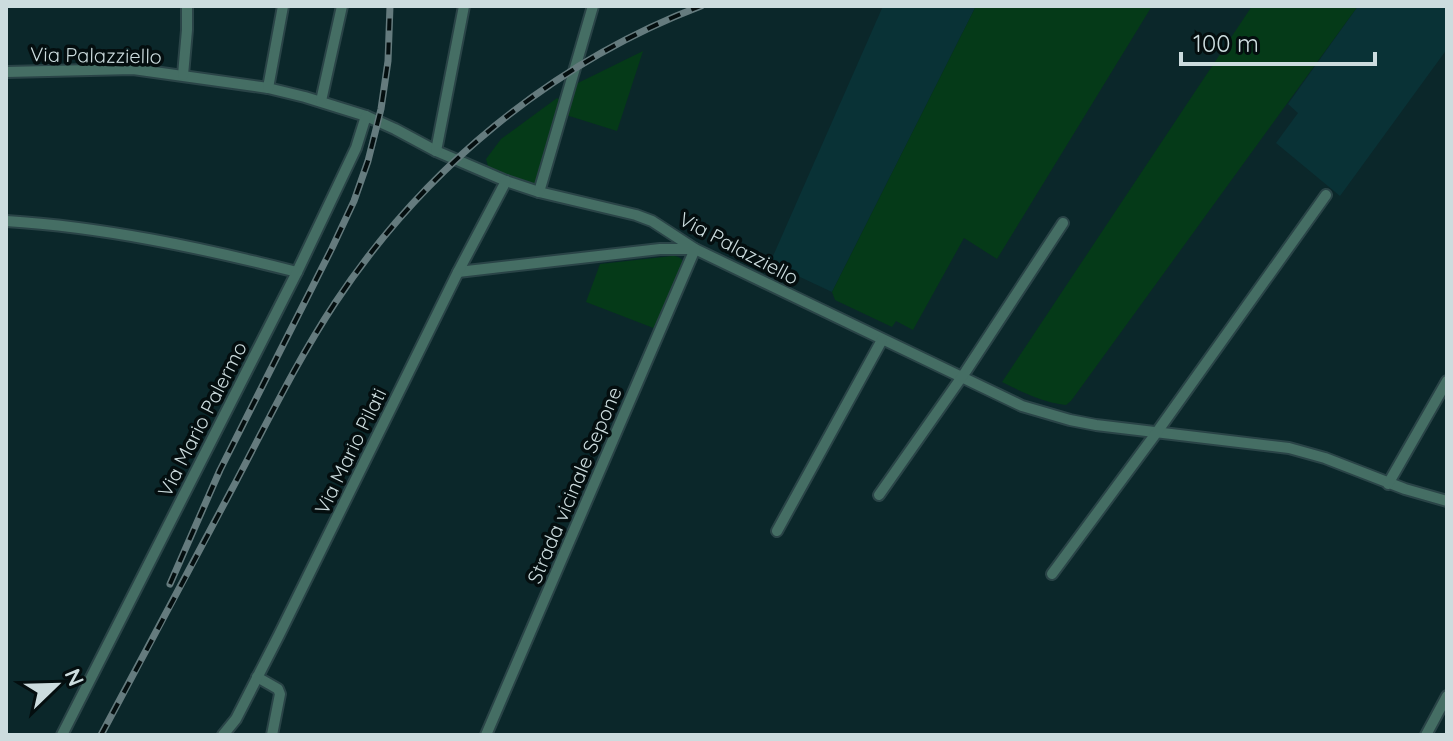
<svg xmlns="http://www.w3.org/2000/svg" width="1453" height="741" font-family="Quicksand,sans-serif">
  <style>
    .built { fill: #093236 }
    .green { fill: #053a18 }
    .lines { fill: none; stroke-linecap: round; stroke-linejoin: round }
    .street-casing { stroke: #2a4447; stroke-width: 14 }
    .street { stroke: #456e64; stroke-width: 10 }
    .rail-casing { stroke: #657b7e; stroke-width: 7 }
    .rail { stroke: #040e0f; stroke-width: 4; stroke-dasharray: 12; stroke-linecap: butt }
    .labels { text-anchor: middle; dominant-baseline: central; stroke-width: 7; stroke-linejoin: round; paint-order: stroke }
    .street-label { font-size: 20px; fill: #ccdcde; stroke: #040e0f }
  </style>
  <rect width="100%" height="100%" fill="#0b272a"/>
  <!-- built -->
  <g class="built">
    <path d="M883,6H976L832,292L770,263Z"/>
    <path d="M1358,6H1447V49L1340,196L1276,143L1298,113L1288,104Z"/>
  </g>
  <!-- green -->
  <g class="green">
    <path d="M976,6H1152L997,259L964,238L913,330L896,321L892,327L835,300L832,292Z"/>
    <path d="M1252,6H1358L1071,401L1066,405C1042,402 1022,392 1002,382Z"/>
    <path d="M643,51L617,131L566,115L576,84Z"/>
    <path d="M557,98L561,100L539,185L492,170L488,166L486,159L501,139Z"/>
    <path d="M672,256C679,256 682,258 685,265L656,329L586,302L600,264Z"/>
  </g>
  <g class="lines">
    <defs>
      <g id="street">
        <path d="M6,72L133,69L268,88L305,97L366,116L395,129L436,151L506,181L539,192L636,215L652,221L695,249L1022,406L1070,420L1096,425L1289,448L1325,458L1405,489L1447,501"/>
        <path d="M183,75L187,30V6"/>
        <path d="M268,88L283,6"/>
        <path d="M321,101L342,6"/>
        <path d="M436,151L464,6"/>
        <path d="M539,192L593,6"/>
        <path d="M6,221C104,227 202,248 297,272"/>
        <path d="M458,272L660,249H695L486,735"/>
        <path d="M1388,484L1447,381"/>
        <path d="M879,495L966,371L1063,223"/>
        <path d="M777,531L882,340"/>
        <path d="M1052,574L1157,432L1326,195"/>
        <path d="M257,677L278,689L280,694L272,735"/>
        <path d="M62,735L297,272L356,148L366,116"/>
        <path d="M223,735L236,719L279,635L458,272L506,181"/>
        <path d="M1426,735L1447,696"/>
      </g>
    </defs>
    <!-- street casing -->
    <use href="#street" class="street-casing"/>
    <!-- street -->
    <use href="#street" class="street"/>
    <defs>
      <g id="rail">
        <path d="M170,584L220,470L332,248L354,201L368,161L381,109L388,61L390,6"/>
        <path d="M101,735C145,653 189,571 232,489C265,427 296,362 335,303C423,170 551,63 701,6"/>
      </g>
    </defs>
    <!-- rail casing -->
    <use href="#rail" class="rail-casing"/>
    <!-- rail -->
    <use href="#rail" class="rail"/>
  </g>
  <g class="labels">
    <!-- street labels -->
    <g class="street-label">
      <text transform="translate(96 55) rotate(1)">Via Palazziello</text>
      <text transform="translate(739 248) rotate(28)">Via Palazziello</text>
      <text transform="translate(202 419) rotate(-63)">Via Mario Palermo</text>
      <text transform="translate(350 451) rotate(-64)">Via Mario Pilati</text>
      <text transform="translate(574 485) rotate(-67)">Strada vicinale Sepone</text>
    </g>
  </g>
  <!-- border -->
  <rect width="1453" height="741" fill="none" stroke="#ccdcde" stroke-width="16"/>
  <!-- north arrow -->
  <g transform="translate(56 685) rotate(67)" stroke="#040e0f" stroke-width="6" paint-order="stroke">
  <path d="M0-6L14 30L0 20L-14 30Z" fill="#ccdcde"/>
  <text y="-12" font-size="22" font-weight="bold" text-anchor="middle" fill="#ccdcde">N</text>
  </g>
  <!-- scale -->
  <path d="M1181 52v12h194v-12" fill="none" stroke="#ccdcde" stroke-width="4"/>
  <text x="1193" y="52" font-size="24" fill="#ccdcde" stroke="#040e0f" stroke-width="6" paint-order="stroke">100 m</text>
</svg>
